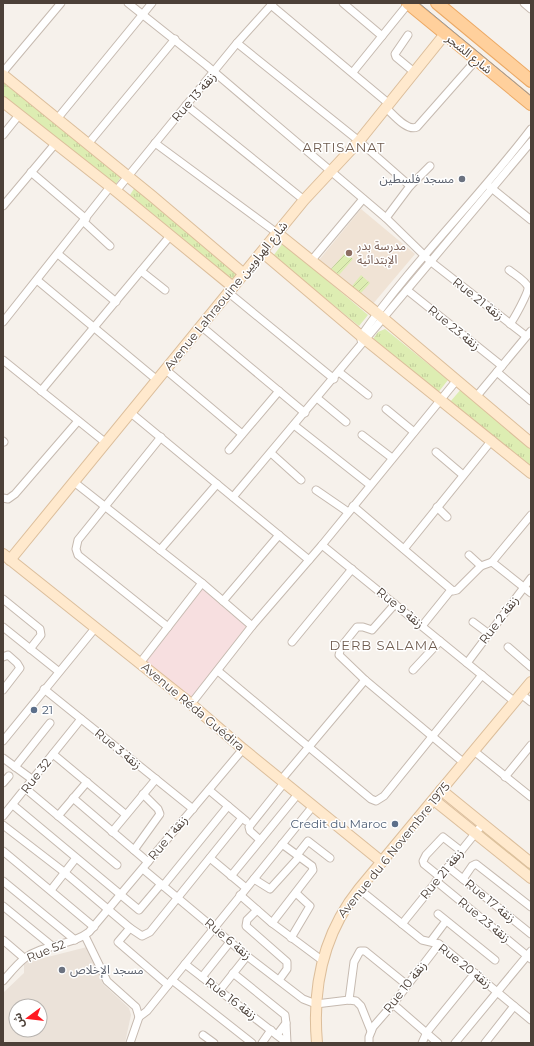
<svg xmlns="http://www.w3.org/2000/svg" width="534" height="1046" font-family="Montserrat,'Noto Sans Arabic',sans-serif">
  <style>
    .residential { fill: #ebe2d9; fill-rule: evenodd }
    .education { fill: #f0e3d5 }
    .medical { fill: #f7dfe0 }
    .grass { fill: url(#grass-tufts) }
    .garden { fill: url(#garden-furrows) }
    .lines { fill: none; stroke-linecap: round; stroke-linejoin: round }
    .street-casing { stroke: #c6bab0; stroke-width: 9 }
    .secondary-casing { stroke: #dcbe9b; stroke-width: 12 }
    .primary-casing { stroke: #eca964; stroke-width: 14 }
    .street { stroke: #fff; stroke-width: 7 }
    .secondary { stroke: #ffe9cd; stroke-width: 10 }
    .primary { stroke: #ffd09c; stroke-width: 12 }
    .tram { stroke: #9a9a9a; stroke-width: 1 }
    .worship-dot { fill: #6b7280; stroke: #fff; stroke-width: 1.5 }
    .education-dot { fill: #8d6e63; stroke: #fff; stroke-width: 1.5 }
    .service-dot { fill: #5c6f8a; stroke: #fff; stroke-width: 1.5 }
    .labels { text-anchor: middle; stroke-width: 3; stroke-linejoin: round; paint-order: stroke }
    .street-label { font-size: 12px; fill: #4c4038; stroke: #fff }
    .worship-label { font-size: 12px; fill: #5b616d; stroke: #fff; text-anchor: end }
    .education-label { font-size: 12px; fill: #785e54; stroke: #fff; text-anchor: start }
    .service-label { font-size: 12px; fill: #4e5e75; stroke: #fff; text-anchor: start }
    .neighbourhood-label { font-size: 13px; letter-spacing: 1px; fill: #6f5c4f; stroke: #fff }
  </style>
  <defs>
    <pattern id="grass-tufts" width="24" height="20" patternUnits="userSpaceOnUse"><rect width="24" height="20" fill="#ddedb2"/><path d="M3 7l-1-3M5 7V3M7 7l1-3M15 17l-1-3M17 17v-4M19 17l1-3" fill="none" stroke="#bfcc9a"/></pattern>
    <pattern id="garden-furrows" width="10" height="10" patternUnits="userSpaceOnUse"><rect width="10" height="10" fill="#ddedb2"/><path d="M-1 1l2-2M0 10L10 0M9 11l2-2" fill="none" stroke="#bfcc9a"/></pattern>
  </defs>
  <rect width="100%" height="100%" fill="#f6f1eb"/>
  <!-- residential -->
  <path class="residential" d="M87,947L103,984L129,1008L131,1015L125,1043H3V993L24,973V963ZM16,1006H40V1030H16Z"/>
  <!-- education -->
  <polygon class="education" points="361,209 415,254 372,305 319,260"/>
  <!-- medical -->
  <polygon class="medical" points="199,586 253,631 190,706 137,663"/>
  <!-- grass -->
  <g class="grass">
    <polygon points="3,75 121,177 116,184 43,135 3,102"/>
    <polygon points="135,187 240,274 234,281 130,195"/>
    <polygon points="283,243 368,315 359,326 273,256"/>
    <polygon points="385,329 448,380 437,394 375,342 373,339 378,332"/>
    <polygon points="462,388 531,447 531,469 450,402"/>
    <polygon points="481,830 531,868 531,875 481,834"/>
  </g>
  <!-- garden -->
  <g class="garden">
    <polygon points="345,253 353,259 339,275 331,269"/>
    <polygon points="361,275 370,283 361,293 352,286"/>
  </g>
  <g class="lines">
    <defs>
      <g id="street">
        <polyline points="128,3 206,65 386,218 430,261 526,336"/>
        <polyline points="343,3 382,36"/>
        <polyline points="524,3 531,9"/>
        <polyline points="271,5 388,103"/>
        <polyline points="408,35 395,54 396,57 414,72"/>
        <polyline points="237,43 359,141 410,186"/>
        <polyline points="3,72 61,3"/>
        <polyline points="353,72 408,4"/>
        <polyline points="186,105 304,200"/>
        <path d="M385,107C393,114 407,132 417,127L477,59"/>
        <polyline points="57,119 152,3"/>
        <polyline points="3,135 19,115"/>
        <polyline points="155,143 277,233"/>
        <polyline points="88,144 175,39"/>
        <polyline points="31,172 86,219"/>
        <polyline points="489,186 531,220"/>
        <polyline points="116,191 237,43 273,3"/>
        <polyline points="3,206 55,144"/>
        <polyline points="386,218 410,186 430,166"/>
        <polyline points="84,222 110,246"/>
        <polyline points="58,254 116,302"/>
        <polyline points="311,261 363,199"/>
        <path d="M509,270C514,274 526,281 528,287C529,292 514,319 510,324"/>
        <polyline points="141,271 165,290"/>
        <polyline points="37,280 157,380"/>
        <polyline points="407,290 502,366"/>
        <polyline points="229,293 334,379"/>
        <polyline points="3,322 110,187"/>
        <polyline points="201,326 305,413"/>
        <path d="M361,340V336C412,263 477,200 531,129"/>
        <polyline points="3,360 106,443"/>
        <polyline points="166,370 242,434"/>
        <polyline points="339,372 368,395"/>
        <polyline points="497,372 531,401"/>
        <polyline points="41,391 170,236"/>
        <polyline points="476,397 531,331"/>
        <polyline points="317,398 346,422"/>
        <polyline points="386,409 414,432"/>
        <polyline points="131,413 309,560"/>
        <polyline points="294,425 370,485"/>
        <polyline points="362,435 392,458"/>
        <polyline points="161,437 78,540 76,549 78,555 168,627"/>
        <polyline points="3,441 4,442"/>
        <polyline points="229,450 279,391"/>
        <polyline points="436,452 463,475"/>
        <polyline points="271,453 301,480"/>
        <polyline points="74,482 202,583 252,626"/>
        <polyline points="316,490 348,512"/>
        <polyline points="233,497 531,142"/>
        <polyline points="3,498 8,499 15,494 78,421"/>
        <polyline points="353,506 453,591 457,590 481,566 492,562 531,515"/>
        <polyline points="437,507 447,517"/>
        <polyline points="322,545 515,702"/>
        <polyline points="404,549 492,440"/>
        <polyline points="160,550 217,484"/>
        <polyline points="469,555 481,566"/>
        <polyline points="492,562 531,593"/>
        <polyline points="3,599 40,629 41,635 30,649"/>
        <polyline points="223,601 279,535"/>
        <polyline points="395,604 372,630 363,627 357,627 341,647 339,655 365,680 464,763"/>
        <polyline points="473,622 489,634"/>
        <polyline points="422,626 451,590"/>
        <polyline points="3,627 58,671"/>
        <polyline points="292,642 352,569"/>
        <polyline points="508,647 531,667"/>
        <polyline points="3,657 8,655 17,663 20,668 3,690"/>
        <polyline points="140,663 202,583"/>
        <polyline points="467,663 531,578"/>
        <polyline points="413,670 440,641"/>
        <polyline points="218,671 371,799 376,801 384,796 482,675"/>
        <polyline points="44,689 193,809"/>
        <polyline points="521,694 531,702"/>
        <polyline points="191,704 252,626 322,545 456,381"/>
        <polyline points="3,741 96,627"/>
        <polyline points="474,751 531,797"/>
        <polyline points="53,754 125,814"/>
        <polyline points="3,758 33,780"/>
        <polyline points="15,767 50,723"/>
        <polyline points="505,777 531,745"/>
        <polyline points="281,780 365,680"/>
        <polyline points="3,783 9,776"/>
        <polyline points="26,789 117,865"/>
        <polyline points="209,790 246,821"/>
        <polyline points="73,798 148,862"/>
        <polyline points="13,805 139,910 161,884"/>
        <polyline points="3,816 81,719"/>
        <polyline points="58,816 87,782"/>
        <polyline points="3,825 64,872 130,928 142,936 150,932 242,818"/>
        <polyline points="112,832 156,779"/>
        <polyline points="260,840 250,831 249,827 284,783"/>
        <polyline points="134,850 160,814 158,809 143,794"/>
        <polyline points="3,851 94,927"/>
        <polyline points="297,855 308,841 330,858"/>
        <polyline points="210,858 246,888"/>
        <polyline points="448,867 531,934"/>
        <polyline points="143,869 247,956 303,999 316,1004 349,1000 356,1001 361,1006 371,1031"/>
        <polyline points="231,876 298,794"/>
        <polyline points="440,877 424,864 423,861 426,855 443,837 461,851"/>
        <polyline points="254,879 270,889 299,857"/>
        <polyline points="463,879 472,866 476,864 531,907"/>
        <polyline points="3,881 75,940"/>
        <polyline points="436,881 531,959"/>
        <polyline points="163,886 228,806"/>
        <polyline points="359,889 422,940 439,944 531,1020"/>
        <polyline points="51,890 76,858"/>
        <polyline points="240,895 272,923 323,961"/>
        <polyline points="3,906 52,946"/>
        <polyline points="257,910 247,920 246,926 287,962 287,969 279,980"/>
        <polyline points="438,914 495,960"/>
        <polyline points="272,923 313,870 312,866 282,844"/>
        <polyline points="402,924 482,825"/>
        <polyline points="130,928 118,942 168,985"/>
        <polyline points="85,936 107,981 136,1007 139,1017"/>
        <polyline points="291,938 310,906 296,893"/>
        <polyline points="3,940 24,958"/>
        <polyline points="431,941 446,921"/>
        <polyline points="185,964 287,1043"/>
        <polyline points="233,973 285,1015 286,1023 277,1035"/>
        <polyline points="202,977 230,942"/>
        <polyline points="172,980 252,1043"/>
        <path d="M3,981C10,973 17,964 25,958C44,944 71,946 89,932L243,749"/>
        <polyline points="220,990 247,956"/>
        <polyline points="349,1000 354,962 360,951 365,951 407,985"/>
        <polyline points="393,1004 438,1043"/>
        <polyline points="286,1023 287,1043"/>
        <polyline points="203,1035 214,1043"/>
        <polyline points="130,1043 139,1017 147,1011 313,806"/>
        <polyline points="262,1043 271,1030"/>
        <polyline points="369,1043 369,1037 373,1027 393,1004 439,944"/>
        <polyline points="422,1043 427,1032 475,973"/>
        <polyline points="455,1043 531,951"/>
        <polyline points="485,1043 514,1006"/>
      </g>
      <g id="secondary">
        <polyline points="3,75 152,196 244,274"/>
        <polyline points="3,102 116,191 233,287"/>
        <polyline points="277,233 383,318 531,443"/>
        <polyline points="262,252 361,336 531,473"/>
        <polyline points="3,554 191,704 243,749 382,862"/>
        <polyline points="10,560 304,200 359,141 445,34"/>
        <polyline points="441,790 531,863"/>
        <polyline points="434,800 531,878"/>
        <path d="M317,1043C312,986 323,934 359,889L531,682"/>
      </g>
      <g id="primary">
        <polyline points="408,3 531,104"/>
        <polyline points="437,3 531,81"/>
      </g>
    </defs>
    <!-- street casing -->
    <use href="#street" class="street-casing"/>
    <!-- secondary casing -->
    <use href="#secondary" class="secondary-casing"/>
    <!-- primary casing -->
    <use href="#primary" class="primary-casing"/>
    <!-- street -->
    <use href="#street" class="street"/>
    <!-- secondary -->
    <use href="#secondary" class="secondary"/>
    <!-- primary -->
    <use href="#primary" class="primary"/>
    <!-- tram -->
    <polyline class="tram" points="419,3 531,96"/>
  </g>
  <!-- markers -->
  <g class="worship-dot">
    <circle cx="462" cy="179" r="4"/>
    <circle cx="62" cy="970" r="4"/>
  </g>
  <circle class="education-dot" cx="349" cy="253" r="4"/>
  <g class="service-dot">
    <circle cx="34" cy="710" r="4"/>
    <circle cx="395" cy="824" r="4"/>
  </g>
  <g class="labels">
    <!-- street labels -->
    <g class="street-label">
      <text transform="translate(469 54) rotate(39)" y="4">شارع الشجر</text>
      <text transform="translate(194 97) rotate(-49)" y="4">Rue 13 زنقة</text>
      <text transform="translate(226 296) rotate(-51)" y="4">Avenue Lahraouine شارع الهراويين</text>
      <text transform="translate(478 299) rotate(38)" y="4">Rue 21 زنقة</text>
      <text transform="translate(454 328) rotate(39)" y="4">Rue 23 زنقة</text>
      <text transform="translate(400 608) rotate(39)" y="4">Rue 9 زنقة</text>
      <text transform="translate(499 620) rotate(-53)" y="4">Rue 2 زنقة</text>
      <text transform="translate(193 707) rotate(40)" y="4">Avenue Réda Guédira</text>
      <text transform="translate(118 749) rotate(39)" y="4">Rue 3 زنقة</text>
      <text transform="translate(36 776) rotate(-52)" y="4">Rue 32</text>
      <text transform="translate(168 838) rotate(-50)" y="4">Rue 1 زنقة</text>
      <text transform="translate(394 850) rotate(-51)" y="4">Avenue du 6 Novembre 1975</text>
      <text transform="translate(442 874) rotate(-51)" y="4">Rue 21 زنقة</text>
      <text transform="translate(490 901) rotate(39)" y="4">Rue 17 زنقة</text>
      <text transform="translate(484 920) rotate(39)" y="4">Rue 23 زنقة</text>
      <text transform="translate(228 939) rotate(40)" y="4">Rue 6 زنقة</text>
      <text transform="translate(46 951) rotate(-22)" y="4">Rue 52</text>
      <text transform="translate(465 966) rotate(38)" y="4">Rue 20 زنقة</text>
      <text transform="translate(405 987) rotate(-52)" y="4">Rue 10 زنقة</text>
      <text transform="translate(231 999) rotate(37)" y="4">Rue 16 زنقة</text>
    </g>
    <!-- worship labels -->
    <g class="worship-label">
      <text x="454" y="183">مسجد فلسطين</text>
      <text x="70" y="974" text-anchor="start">مسجد الإخلاص</text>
    </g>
    <!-- education labels -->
    <g class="education-label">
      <text x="357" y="250">مدرسة بدر<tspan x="357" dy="14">الإبتدائية</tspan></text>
    </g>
    <!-- service labels -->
    <g class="service-label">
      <text x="42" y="714">21</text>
      <text x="387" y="828" text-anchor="end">Credit du Maroc</text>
    </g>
    <!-- neighbourhood labels -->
    <g class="neighbourhood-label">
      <text x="344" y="152">ARTISANAT</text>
      <text x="384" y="650">DERB SALAMA</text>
    </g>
  </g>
  <!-- border -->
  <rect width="534" height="1046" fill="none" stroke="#4c4038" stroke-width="8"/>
  <!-- north arrow -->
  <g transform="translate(28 1018) rotate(255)"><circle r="19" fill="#ffffff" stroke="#b7b3af"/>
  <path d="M0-3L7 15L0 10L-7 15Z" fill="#ff1a23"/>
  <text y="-6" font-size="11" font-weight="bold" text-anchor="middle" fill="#4c4038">ش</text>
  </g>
</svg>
